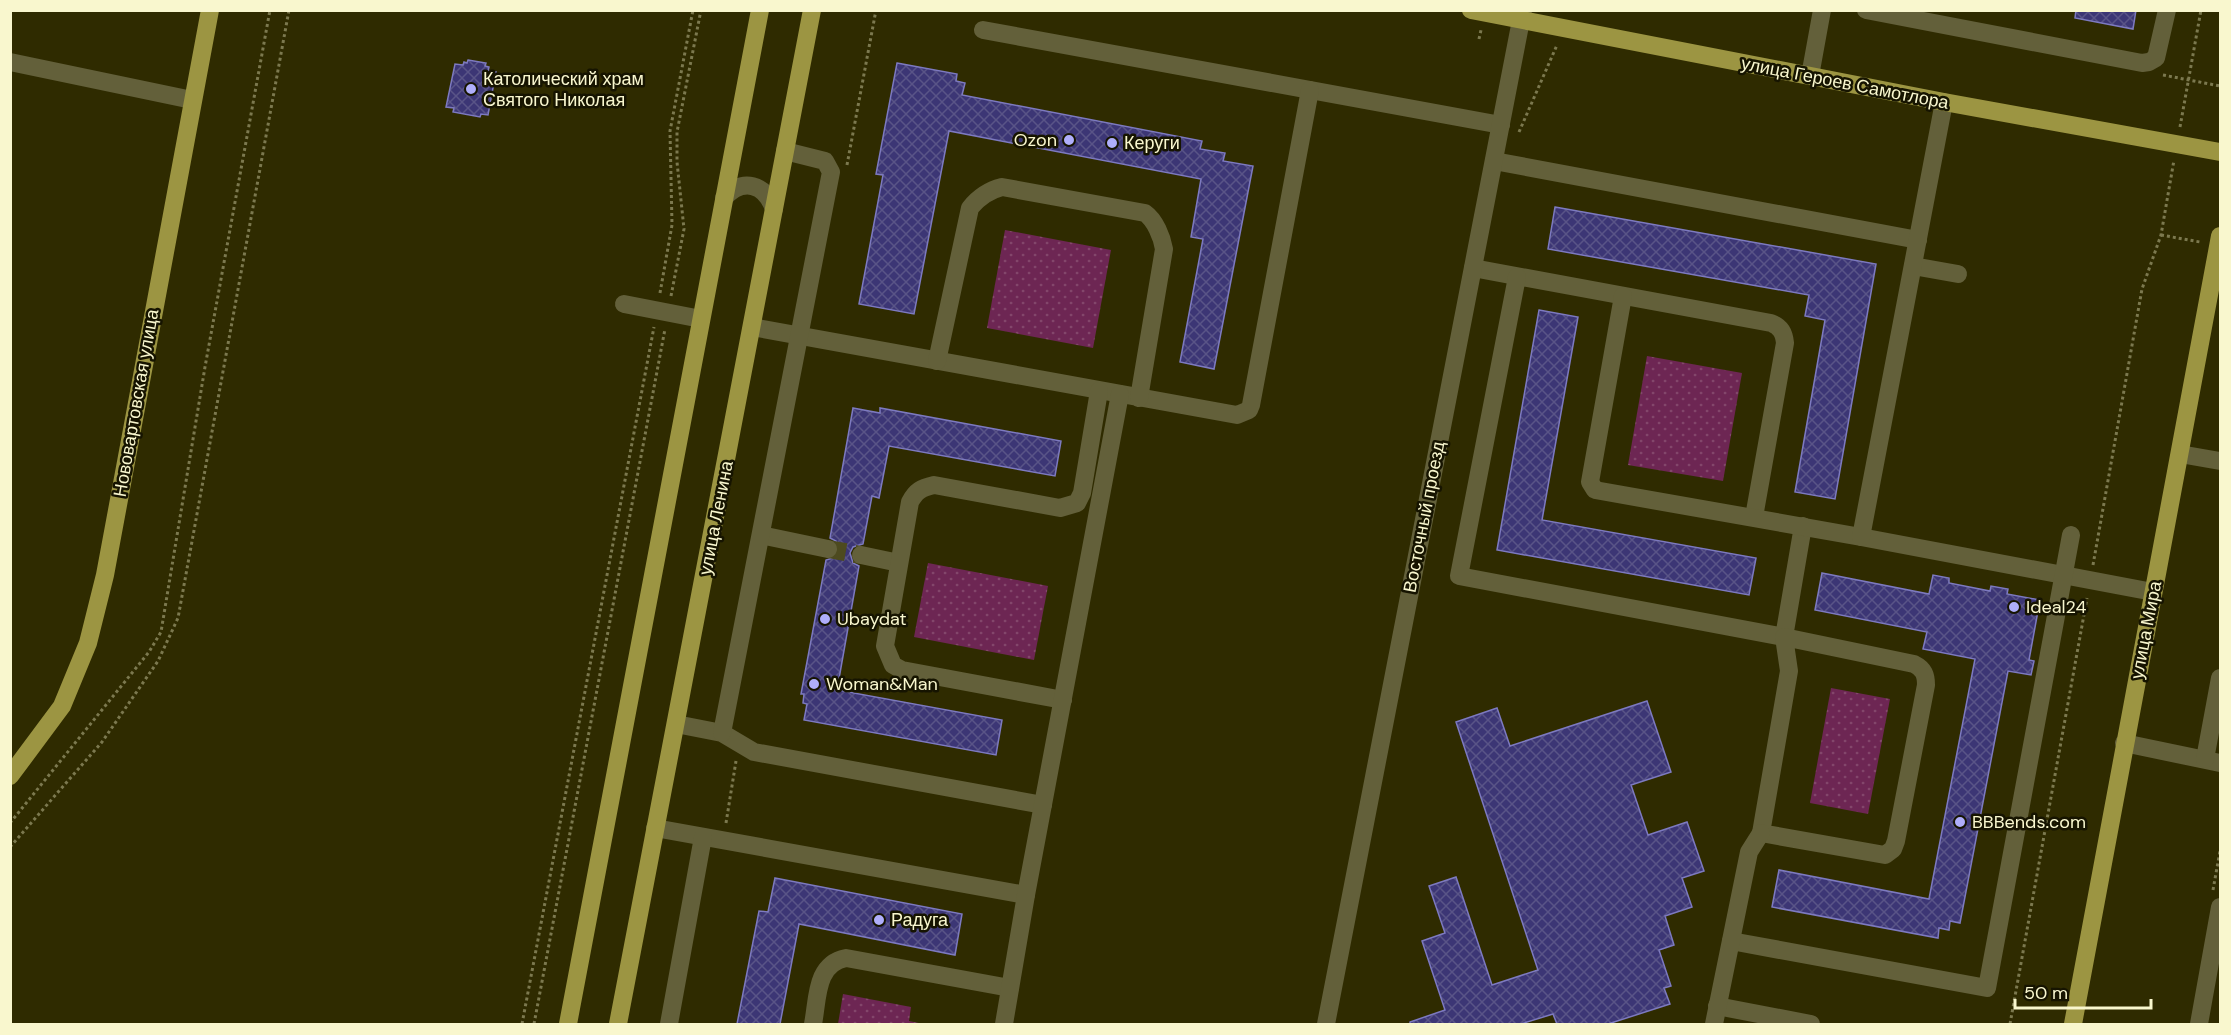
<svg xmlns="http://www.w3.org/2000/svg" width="2231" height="1035" font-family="'DM Sans',sans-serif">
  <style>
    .park { fill: url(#park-dots) }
    .building { fill: url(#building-cross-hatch); stroke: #7d7ac0; stroke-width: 1.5 }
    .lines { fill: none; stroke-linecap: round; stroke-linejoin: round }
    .minor-tunnel { stroke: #4d4a1f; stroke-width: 18; stroke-dasharray: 18 9; stroke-linecap: butt }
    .path { stroke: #7c794f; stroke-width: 3; stroke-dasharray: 3 3; stroke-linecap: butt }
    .minor { stroke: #63603a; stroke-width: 18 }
    .major { stroke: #9c9542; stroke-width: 18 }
    .poi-dot { fill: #afaefa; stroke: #161400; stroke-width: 2 }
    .labels { text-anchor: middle; stroke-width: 5; stroke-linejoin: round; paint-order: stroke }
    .poi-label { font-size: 18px; fill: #f9f7ce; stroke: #161400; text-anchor: start }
    .street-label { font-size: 18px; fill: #f9f7ce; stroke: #161400 }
  </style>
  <defs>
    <pattern id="park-dots" width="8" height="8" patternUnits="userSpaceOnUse" patternTransform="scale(1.5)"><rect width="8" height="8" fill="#6d2653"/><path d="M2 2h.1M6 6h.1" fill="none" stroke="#83466b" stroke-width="1.8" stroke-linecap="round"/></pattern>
    <pattern id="building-cross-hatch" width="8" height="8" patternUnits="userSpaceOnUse" patternTransform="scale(1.5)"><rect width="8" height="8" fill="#3c3675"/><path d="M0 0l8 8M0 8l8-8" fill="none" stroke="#595487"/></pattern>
  </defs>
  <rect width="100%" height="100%" fill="#2f2b00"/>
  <!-- park -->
  <g class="park">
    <polygon points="1005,230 1111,250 1093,348 987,328"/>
    <polygon points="1647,356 1742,373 1723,481 1628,465"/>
    <polygon points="928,563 1048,586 1034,660 914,637"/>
    <polygon points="1831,688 1890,699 1868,814 1810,803"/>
    <polygon points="843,994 911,1007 909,1021 924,1024 838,1024"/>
  </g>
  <!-- building -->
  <g class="building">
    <polygon points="2076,10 2136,10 2133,29 2075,18"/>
    <polygon points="468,60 486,63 485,66 489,67 488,71 496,72 488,115 481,114 480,117 453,112 454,108 446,107 455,64 463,65 464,62 467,63"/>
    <polygon points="897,63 957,74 956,81 965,83 962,95 1202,141 1200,149 1225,153 1223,161 1253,166 1214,369 1180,362 1203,239 1191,237 1201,179 949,131 914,314 859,304 883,175 876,174"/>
    <polygon points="1555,207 1876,264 1835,499 1795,492 1825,320 1805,316 1809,295 1548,249"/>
    <polygon points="1539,310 1578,317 1542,520 1756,558 1749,595 1497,550"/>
    <polygon points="853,408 880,413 880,408 1061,441 1055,476 889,446 879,498 872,496 863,544 853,547 850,553 853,563 859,566 837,690 1002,720 996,755 804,720 807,704 803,703 804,694 801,694 826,560 836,557 839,551 836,541 830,538"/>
    <polygon points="1822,573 1929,594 1933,575 1949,578 1949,583 1990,591 1991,586 2008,589 2007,594 2040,600 2029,660 2034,661 2031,675 2008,671 1960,923 1950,921 1949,930 1939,928 1938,938 1772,907 1779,870 1929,899 1975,659 1923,649 1927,632 1815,610"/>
    <polygon points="1647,701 1671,772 1631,785 1648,835 1687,822 1704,871 1682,878 1692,907 1665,916 1674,945 1659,950 1671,986 1664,988 1670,1004 1608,1024 1557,1024 1553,1014 1521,1024 1410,1024 1410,1022 1445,1010 1422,941 1445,933 1429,886 1456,877 1492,985 1538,970 1456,722 1497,708 1510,746"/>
    <polygon points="775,878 962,914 955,955 799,924 780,1024 737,1024 759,911 768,912"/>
  </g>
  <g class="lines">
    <!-- minor-tunnel -->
    <polyline class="minor-tunnel" points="828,549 861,555"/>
    <!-- path -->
    <g class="path">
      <polyline points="1479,39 1481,30"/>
      <polyline points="2163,75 2220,86"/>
      <polyline points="2180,127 2201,10"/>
      <polyline points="1519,132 1557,45"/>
      <polyline points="847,165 876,10"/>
      <polyline points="2161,235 2200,242"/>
      <polyline points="660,293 672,225 670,131 693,10"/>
      <polyline points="671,296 684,229 677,162 677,132 701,10"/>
      <polyline points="2093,565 2142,289 2161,235 2174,160"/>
      <polyline points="10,823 149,652 161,632 205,367 270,10"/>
      <polyline points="726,823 736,761"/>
      <polyline points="10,847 102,742 158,661 178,618 289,10"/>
      <polyline points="2213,890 2220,851"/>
      <polyline points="522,1024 654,327"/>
      <polyline points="534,1024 665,329"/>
      <polyline points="2010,1024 2087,598"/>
    </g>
    <!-- minor -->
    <g class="minor">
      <polyline points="1866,10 2142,63 2149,62 2156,58 2167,10"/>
      <polyline points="983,30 1501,125"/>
      <polyline points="10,62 192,100"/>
      <polyline points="1810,76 1822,10"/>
      <polyline points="1494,161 1918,240"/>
      <path d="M724,198C743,177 765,184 774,209"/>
      <polyline points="1913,266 1958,274"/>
      <path d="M1473,268L1771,323C1781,327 1784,333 1785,343L1754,517"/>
      <polyline points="1517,277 1459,576 1784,637 1803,526"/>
      <polyline points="1623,296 1590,482 1595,490 1861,537 2153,592"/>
      <polyline points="624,304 701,319"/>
      <polyline points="752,327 1237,415 1249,410 1251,405 1310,90"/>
      <path d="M937,361L970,208C978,198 990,190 1002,187L1145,213C1155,220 1162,237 1164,249L1139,398"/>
      <polyline points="2180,454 2220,461"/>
      <polyline points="761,535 828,549"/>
      <polyline points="1861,537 1944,102"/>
      <polyline points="861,555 899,563"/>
      <path d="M1784,637L1914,664C1924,669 1926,675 1926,685L1896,841L1893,849L1885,855L1761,833L1789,671Z"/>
      <path d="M1063,700L902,670L893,665L885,646L910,502C916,491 921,488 934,485L1060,508L1077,503L1082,493L1099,391"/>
      <polyline points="676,724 722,733 754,752 1043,805"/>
      <polyline points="722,733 831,172 825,161 785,151"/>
      <polyline points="2124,743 2220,763"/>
      <polyline points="2205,759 2220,678"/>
      <polyline points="655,828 1026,895"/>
      <polyline points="1731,941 1987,988 2071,535"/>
      <polyline points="1717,1006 1811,1024"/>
      <polyline points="669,1024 703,837"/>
      <path d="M813,1024C818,999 815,964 846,958L1010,988"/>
      <polyline points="1004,1024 1026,895 1120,394"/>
      <polyline points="1326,1024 1523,10"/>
      <polyline points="1714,1024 1749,852 1761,833"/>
      <polyline points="2199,1024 2220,907"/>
    </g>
    <!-- major -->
    <g class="major">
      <polyline points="1471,10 1944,102 2220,152"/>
      <polyline points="10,776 62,706 88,643 105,575 210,10"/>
      <polyline points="568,1024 760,10"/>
      <polyline points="618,1024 812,10"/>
      <polyline points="2073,1024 2220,236"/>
    </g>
  </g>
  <!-- markers -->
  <g class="poi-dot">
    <circle cx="471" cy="89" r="6"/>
    <circle cx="1069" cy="140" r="6"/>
    <circle cx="1112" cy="143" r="6"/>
    <circle cx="2014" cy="607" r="6"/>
    <circle cx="825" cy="619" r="6"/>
    <circle cx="814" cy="684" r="6"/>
    <circle cx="1960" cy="822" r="6"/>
    <circle cx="879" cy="920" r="6"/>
  </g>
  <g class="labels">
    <!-- poi labels -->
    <g class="poi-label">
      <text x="483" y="85">Католический храм<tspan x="483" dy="21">Святого Николая</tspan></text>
      <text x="1057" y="146" text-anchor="end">Ozon</text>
      <text x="1124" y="149">Керуги</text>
      <text x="2026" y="613">Ideal24</text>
      <text x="837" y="625">Ubaydat</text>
      <text x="826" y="690">Woman&amp;Man</text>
      <text x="1972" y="828">BBBends.com</text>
      <text x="891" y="926">Радуга</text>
    </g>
    <!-- street labels -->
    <g class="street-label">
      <text transform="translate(1845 83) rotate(11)" y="6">улица Героев Самотлора</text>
      <text transform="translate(136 403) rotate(-80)" y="6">Нововартовская улица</text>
      <text transform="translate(1424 517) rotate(-79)" y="6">Восточный проезд</text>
      <text transform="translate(716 518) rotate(-79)" y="6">улица Ленина</text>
      <text transform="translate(2146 630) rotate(-79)" y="6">улица Мира</text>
    </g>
  </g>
  <!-- border -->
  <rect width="2231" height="1035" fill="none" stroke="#f9f7ce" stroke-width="24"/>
  <!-- scale -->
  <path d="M2015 999v9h136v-9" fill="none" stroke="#f9f7ce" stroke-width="3"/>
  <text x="2024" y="999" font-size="18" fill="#f9f7ce" stroke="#161400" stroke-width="4.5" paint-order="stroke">50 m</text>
</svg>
